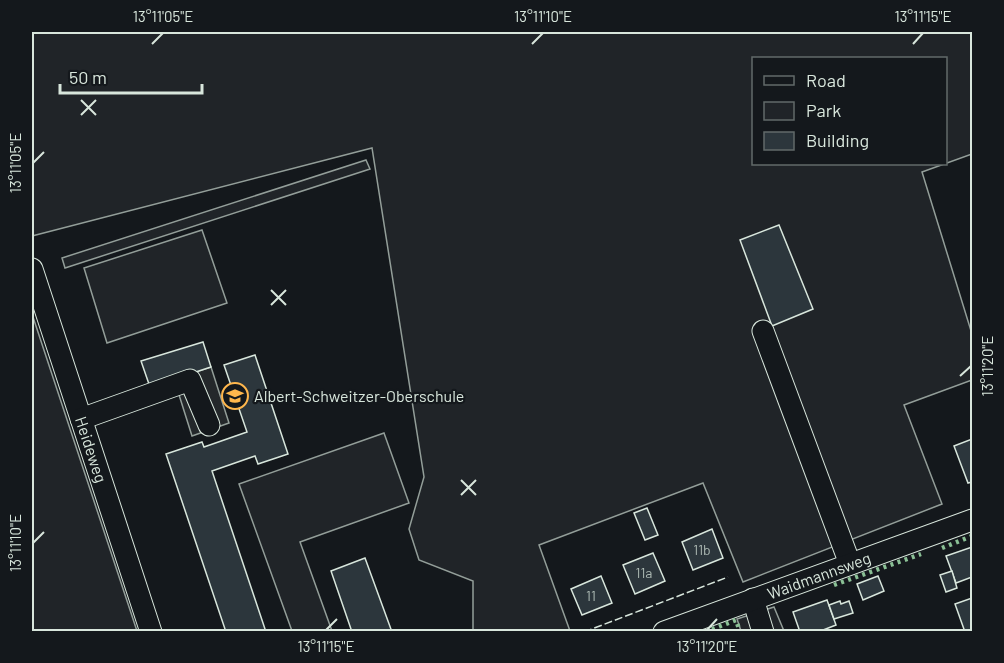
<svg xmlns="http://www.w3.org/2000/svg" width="1004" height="663" font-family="Barlow,sans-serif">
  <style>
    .green { fill: #202428; stroke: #939e99; stroke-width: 1.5; fill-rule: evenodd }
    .parking { fill: #24282b; stroke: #939e99; stroke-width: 1.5 }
    .building { fill: #2c363c; stroke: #d8e6dc; stroke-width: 1.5 }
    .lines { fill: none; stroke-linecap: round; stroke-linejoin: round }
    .minor-casing { stroke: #d8e6dc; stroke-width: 23 }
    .minor { stroke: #14181c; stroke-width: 21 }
    .hedge { stroke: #8ac095; stroke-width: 4.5; stroke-dasharray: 3 4.5; stroke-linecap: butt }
    .fence { stroke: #d8e6dc; stroke-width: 1.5; stroke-dasharray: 8 3; stroke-linecap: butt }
    .ticks { fill: none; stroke: #d8e6dc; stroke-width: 2 }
    .labels { text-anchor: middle; stroke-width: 4.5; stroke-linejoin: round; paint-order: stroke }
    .number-label { font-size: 14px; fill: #adbab4 }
    .poi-label { font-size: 16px; fill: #d8e6dc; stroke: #14181c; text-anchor: start }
    .street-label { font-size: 16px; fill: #d8e6dc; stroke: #14181c }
    .neatline { fill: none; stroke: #d8e6dc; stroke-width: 2 }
    .ticks-label { font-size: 15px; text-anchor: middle; fill: #d8e6dc }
  </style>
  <rect width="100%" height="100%" fill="#14181c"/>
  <!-- green -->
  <g class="green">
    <path d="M32,32H972V154L922,172L972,334V380L904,405L942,504L743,582L703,483L539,545L570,631H473V581L419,560L409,529L424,477L372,148L32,236ZM754,58H946V164H754Z"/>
    <polygon points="366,160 370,169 65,268 62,258"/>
    <polygon points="202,230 227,303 107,343 84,268"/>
    <polygon points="32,314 137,631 32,631"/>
    <polygon points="384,433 409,503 300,542 332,631 292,631 239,484"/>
    <polygon points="774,607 784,631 741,631 737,619"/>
  </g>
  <!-- parking -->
  <polygon class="parking" points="211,367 229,423 192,436 174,379"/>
  <!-- building -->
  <g class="building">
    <polygon points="779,225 813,309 772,326 740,240"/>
    <polygon points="203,342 211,367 150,387 141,361"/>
    <polygon points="255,355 288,454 258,464 255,456 212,471 266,632 226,632 166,454 202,442 204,447 247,432 224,365"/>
    <polygon points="972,439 972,482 968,483 954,446"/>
    <polygon points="647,508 658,535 645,540 634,513"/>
    <polygon points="712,529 723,558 693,570 682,542"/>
    <polygon points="972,547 972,577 956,583 946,556"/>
    <polygon points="653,553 665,581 635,594 623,565"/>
    <polygon points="365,558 392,632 352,632 331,571"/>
    <polygon points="952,571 957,588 946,592 940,575"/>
    <polygon points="601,576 612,603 582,615 571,589"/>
    <polygon points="878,576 884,591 863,600 857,584"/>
    <polygon points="972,598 972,630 965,632 955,604"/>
    <polygon points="827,600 836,625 818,632 800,632 793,612"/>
    <polygon points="840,601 841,604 849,601 853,613 834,619 829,605"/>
  </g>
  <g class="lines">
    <defs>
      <g id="minor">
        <path id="s1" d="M32,269L151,632"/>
        <polyline points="763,331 850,564"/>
        <polyline points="81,419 190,380 209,425"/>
        <polyline points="753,599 763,632"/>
        <path id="s2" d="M664,632L972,520"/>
      </g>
    </defs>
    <!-- minor casing -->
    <use href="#minor" class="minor-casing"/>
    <!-- minor -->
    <use href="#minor" class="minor"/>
    <!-- hedge -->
    <g class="hedge">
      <polyline points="942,548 972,536"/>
      <polyline points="834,585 921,554"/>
      <polyline points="705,632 736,620 740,632"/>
    </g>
    <!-- fence -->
    <polyline class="fence" points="584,632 728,577"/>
  </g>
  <!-- ticks -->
  <path class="ticks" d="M152,44L163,33M532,44L543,33M913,44L923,33M81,100L96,115M81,115L96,100M33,163L44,152M271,290L286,305M271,305L286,290M960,376L971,366M461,480L476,495M461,495L476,480M33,543L44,532M326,630L337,619M707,630L717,619"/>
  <!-- icons -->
  <defs>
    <symbol id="school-ring" viewBox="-11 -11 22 22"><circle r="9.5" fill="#14181c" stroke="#ffb74d" stroke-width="1.5"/><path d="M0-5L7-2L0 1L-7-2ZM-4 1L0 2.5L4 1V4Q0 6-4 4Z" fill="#ffb74d"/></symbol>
  </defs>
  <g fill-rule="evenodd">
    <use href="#school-ring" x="220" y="381" width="30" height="30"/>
  </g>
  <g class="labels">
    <!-- number labels -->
    <g class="number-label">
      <text x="702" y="555">11b</text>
      <text x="644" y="578">11a</text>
      <text x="591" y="601">11</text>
    </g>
    <!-- poi labels -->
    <g class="poi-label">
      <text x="254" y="402">Albert-Schweitzer-Oberschule</text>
    </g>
    <!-- street labels -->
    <g class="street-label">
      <text dy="6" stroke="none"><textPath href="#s1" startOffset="190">Heideweg</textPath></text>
      <text dy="6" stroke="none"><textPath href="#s2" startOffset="165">Waidmannsweg</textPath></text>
    </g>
  </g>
  <!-- border -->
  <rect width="1004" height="663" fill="none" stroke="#14181c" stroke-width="66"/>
  <!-- legend -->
  <rect x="752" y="57" width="195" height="108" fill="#14181c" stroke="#626a69" stroke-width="1.5"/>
  <rect x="764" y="76" width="30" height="9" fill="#14181c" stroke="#626a69" stroke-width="1.5"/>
  <text x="806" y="87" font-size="18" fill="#d8e6dc">Road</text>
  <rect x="764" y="102" width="30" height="18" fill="#202428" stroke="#626a69" stroke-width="1.5"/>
  <text x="806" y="117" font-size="18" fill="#d8e6dc">Park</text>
  <rect x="764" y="132" width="30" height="18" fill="#2c363c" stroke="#626a69" stroke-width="1.5"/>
  <text x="806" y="147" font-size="18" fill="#d8e6dc">Building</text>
  <!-- scale -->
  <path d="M60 84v9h142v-9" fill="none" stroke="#d8e6dc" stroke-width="3"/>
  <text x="69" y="84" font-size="18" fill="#d8e6dc" stroke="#14181c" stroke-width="4.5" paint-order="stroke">50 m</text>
  <rect x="33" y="33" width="938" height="597" class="neatline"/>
  <g class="ticks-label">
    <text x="163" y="22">13°11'05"E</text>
    <text x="543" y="22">13°11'10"E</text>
    <text x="923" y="22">13°11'15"E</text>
    <text transform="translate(16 163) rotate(-90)" y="5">13°11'05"E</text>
    <text transform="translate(988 366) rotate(-90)" y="5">13°11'20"E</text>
    <text transform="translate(16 543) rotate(-90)" y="5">13°11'10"E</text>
    <text x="326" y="652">13°11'15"E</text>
    <text x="707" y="652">13°11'20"E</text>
  </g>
</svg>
